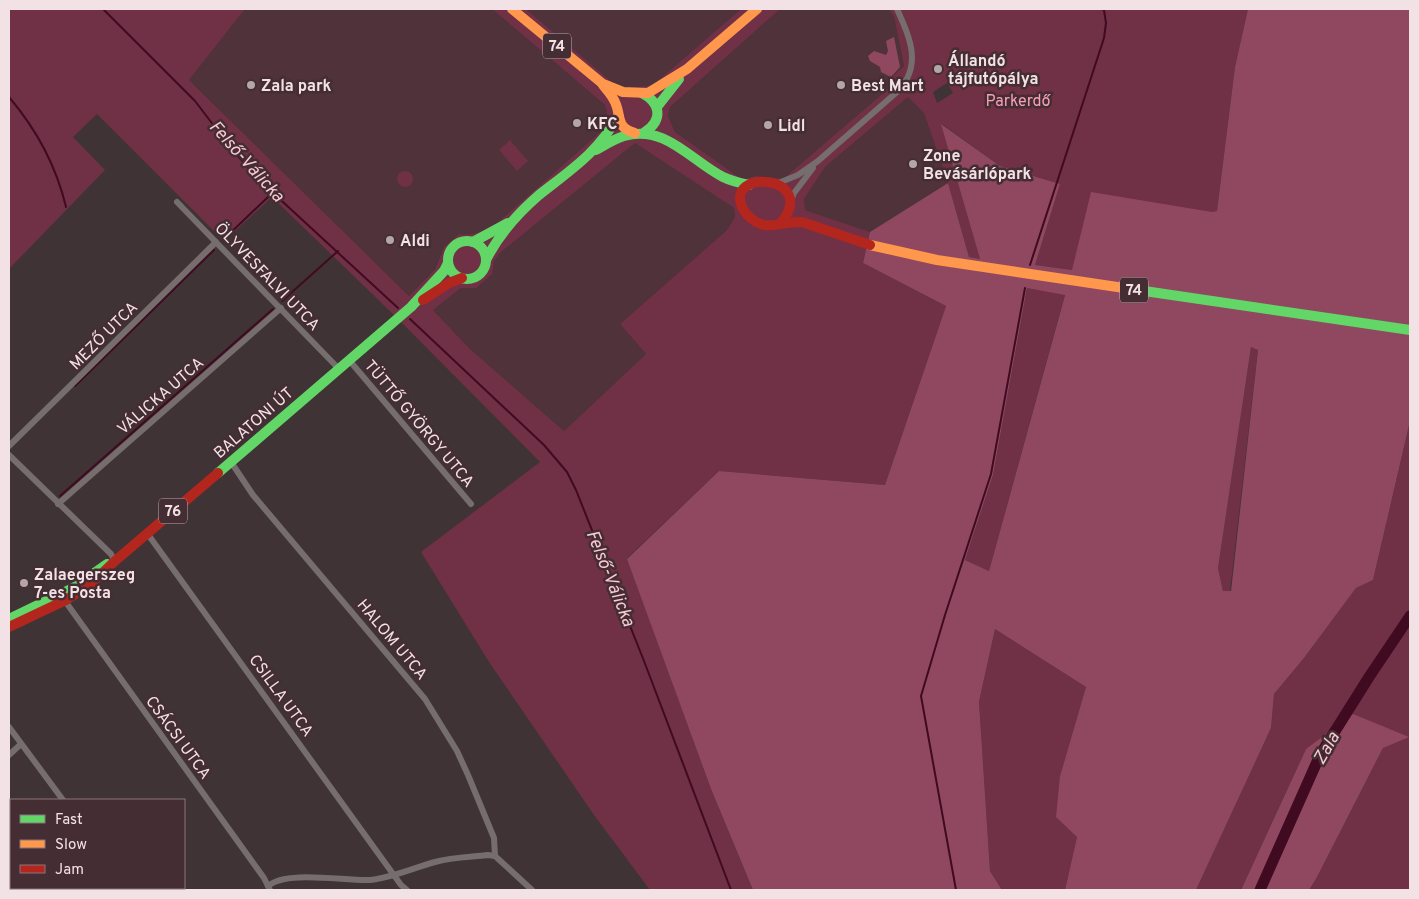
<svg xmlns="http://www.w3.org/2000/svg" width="1419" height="899" font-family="Overpass,sans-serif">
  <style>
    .built { fill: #4f323a }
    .green { fill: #703046; fill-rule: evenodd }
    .forest { fill: #8f4860; fill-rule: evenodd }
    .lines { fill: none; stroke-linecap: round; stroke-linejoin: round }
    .stream { stroke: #400a21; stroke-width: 2 }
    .river { stroke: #400a21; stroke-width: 11 }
    .street { stroke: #766d6f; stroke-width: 6 }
    .fast { stroke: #63d668; stroke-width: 10 }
    .slow { stroke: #ff974d; stroke-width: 10 }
    .jam { stroke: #b3261e; stroke-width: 10 }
    .poi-dot { fill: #b3a5a8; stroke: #452d34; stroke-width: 2 }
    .labels { text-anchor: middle; stroke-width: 5; stroke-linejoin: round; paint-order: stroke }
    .shield { fill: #452d34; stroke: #beacb1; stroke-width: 1 }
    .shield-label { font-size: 15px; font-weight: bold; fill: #f2e2e6 }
    .poi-label { font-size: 16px; font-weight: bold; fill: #f2e2e6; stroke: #452d34; text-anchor: start }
    .park-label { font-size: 16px; fill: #fa9fba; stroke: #452d34 }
    .street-label { font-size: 16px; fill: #f2e2e6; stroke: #452d34 }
    .water-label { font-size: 18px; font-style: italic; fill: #f9c9d6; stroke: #452d34 }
  </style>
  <rect width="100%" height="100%" fill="#3f3336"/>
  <!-- built -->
  <g class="built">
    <polygon points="245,9 492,9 605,105 607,110 604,129 495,225 480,234 469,235 459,234 444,247 434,269 409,296 189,80"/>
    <polygon points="526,9 741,9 653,85 620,89"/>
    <polygon points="780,9 888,9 894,16 904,66 893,76 895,83 783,179 755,176 743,180 675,132 668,116 670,107"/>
    <polygon points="908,97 924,113 948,183 870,232 805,210 804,199 825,167"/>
    <polygon points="635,143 734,208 735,217 727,230 620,324 646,354 564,431 469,348 433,310 461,288 491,274 494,261 500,253"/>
  </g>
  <!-- green -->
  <g class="green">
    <path d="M9,9H245L189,80L409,296L435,269L444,247L459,234C474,236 482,232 495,225L604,129L607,111L605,105L492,9H526L620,89L653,85L741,9H780L670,107L668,116L675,132L743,180L755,176L783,179L895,83L893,76L904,66L894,16L888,9H1248L1235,67L1217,211L1072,270L1035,265L1060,184L1000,166L942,124L980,259L969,257L948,183L924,113L908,97L825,167L804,199L805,210L870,232L863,263L946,306L885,485L719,471L627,558L711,789L753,890H650L594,815L489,662L421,552L540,462L395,316L272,197L224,241L97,114L73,137L105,170L9,269ZM947,83L953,93L937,103L933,92ZM635,143L734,208L735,217L727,230L620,324L646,354L564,431L469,348L433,310L461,288H476L492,274L494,261L500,253Z"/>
    <polygon points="510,140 528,161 517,171 499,150"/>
    <circle cx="405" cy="179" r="8"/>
    <polygon points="1027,288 1065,294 989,571 965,560 993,475"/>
    <polygon points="1251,347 1258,349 1230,591 1223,591 1218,568"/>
    <polygon points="1410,421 1410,890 1309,890 1316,879 1383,748 1306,749 1241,890 1196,890 1271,728 1274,694 1304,658 1356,588 1373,580"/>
    <polygon points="995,629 1086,687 1060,776 1077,837 1065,890 1002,890 990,871 979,702"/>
  </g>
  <!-- forest -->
  <g class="forest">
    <path d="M1248,9H1410V421L1373,580L1356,588L1304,658L1274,694L1271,728L1196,890H1065L1077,837L1056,817L1060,776L1086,687L995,629L979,702L990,871L1002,890H753L711,789L627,559L719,471L885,485L946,306L863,263L870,232L948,183L969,257L980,259L941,124L1000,166L1060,184L1035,265L1072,270L1091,192L1212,212L1217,211L1235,67ZM1027,288L1065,295L989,571L965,560L993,475ZM1251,347L1258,350L1231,591H1223L1218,568Z"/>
    <polygon points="894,37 900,67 891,77 881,72 880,67 870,61 868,56 874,51 886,55 888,51 886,41"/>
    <polygon points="1353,714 1409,737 1383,748 1316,879 1309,890 1241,890 1306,749"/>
  </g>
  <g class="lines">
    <!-- stream -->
    <g class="stream">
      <polyline points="103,9 195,101 234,152 271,191 398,308"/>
      <path d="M9,97C37,130 56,165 66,207"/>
      <polyline points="224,239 268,197 271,191"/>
      <polyline points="1030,265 1104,38 1106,23 1104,10 1102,9"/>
      <polyline points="282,301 338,251"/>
      <polyline points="410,319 544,445 567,472 576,490 644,661 731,890"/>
      <polyline points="75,386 214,250"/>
      <polyline points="60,496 273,309"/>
      <polyline points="956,890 921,696 945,615 991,474 1025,288"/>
    </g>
    <!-- river -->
    <polyline class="river" points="1260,890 1320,755 1369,677 1410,616"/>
    <!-- street -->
    <g class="street">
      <path d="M776,184L798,175L818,161L897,92C923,66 910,38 897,9"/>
      <polyline points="791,201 794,193 813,168"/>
      <polyline points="177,202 339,369"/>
      <polyline points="349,360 471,504"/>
      <polyline points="9,446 216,242"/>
      <polyline points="9,455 111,554 115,561"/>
      <polyline points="231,462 253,495 425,699 457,751 468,775 494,838 495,856"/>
      <polyline points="58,504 281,308"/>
      <polyline points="147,533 401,885 407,890"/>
      <polyline points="65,601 264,878 270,890"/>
      <polyline points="9,727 63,800"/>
      <polyline points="9,755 21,744"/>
      <polyline points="9,885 13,890"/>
      <path d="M268,886C286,870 344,881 369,880C389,879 416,867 435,862C452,857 471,857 488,855L495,856L532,890"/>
      <polyline points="127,888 129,890"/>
    </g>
    <!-- fast -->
    <g class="fast">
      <path d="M642,93C661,103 663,120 645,132"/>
      <polyline points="657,107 679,79"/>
      <path d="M596,150C605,145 614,139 624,136C665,124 690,160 723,177C731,181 740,183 749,185"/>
      <circle cx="467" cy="260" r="19"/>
      <polyline points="473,242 508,223"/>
      <path d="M486,260C499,234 517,214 539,195C568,172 600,151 617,117"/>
      <polyline points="1124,288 1410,330"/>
      <polyline points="218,473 411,307 444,271 448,263"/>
      <polyline points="9,619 73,588 107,564"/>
    </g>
    <!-- slow -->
    <g class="slow">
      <polyline points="512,9 603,84 623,92 648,93 687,69 757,9"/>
      <path d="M603,85C607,90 612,95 615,102C622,117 615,127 635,133"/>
      <polyline points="870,245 937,260 1124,288"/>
    </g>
    <!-- jam -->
    <g class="jam">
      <path d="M781,223C820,175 722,167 743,209C747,216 755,223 764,225C776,227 789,221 802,222L870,245"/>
      <polyline points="423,300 449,283 462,278"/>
      <polyline points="9,627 66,600 92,583 115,561 218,473"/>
    </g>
  </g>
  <!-- markers -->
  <g class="poi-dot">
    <circle cx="938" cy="69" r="5"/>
    <circle cx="251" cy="85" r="5"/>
    <circle cx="841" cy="85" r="5"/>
    <circle cx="577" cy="123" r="5"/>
    <circle cx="768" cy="125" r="5"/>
    <circle cx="913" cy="164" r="5"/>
    <circle cx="390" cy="240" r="5"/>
    <circle cx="24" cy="583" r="5"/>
  </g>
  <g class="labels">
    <!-- shield labels -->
    <g class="shield">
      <rect x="543" y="33.5" width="28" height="25" rx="4"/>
      <rect x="1120" y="277.5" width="28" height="25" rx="4"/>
      <rect x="159" y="498.5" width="28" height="25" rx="4"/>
    </g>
    <g class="shield-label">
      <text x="557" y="51">74</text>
      <text x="1134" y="295">74</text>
      <text x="173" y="516">76</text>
    </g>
    <!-- poi labels -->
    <g class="poi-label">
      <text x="948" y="66">Állandó<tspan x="948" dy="18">tájfutópálya</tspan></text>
      <text x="261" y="91">Zala park</text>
      <text x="851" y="91">Best Mart</text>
      <text x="587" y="129">KFC</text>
      <text x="778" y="131">Lidl</text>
      <text x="923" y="161">Zone<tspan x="923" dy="18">Bevásárlópark</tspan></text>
      <text x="400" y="246">Aldi</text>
      <text x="34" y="580">Zalaegerszeg<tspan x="34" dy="18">7-es Posta</tspan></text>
    </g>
    <!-- park labels -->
    <g class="park-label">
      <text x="1018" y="106">Parkerdő</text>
    </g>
    <!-- street labels -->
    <g class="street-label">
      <text transform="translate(268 276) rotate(46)" y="6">ÖLYVESFALVI UTCA</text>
      <text transform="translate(103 335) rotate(-45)" y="6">MEZŐ UTCA</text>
      <text transform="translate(160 395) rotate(-41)" y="6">VÁLICKA UTCA</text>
      <text transform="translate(253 422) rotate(-41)" y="6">BALATONI ÚT</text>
      <text transform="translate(420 423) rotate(50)" y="6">TÜTTŐ GYÖRGY UTCA</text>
      <text transform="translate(393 639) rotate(50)" y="6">HALOM UTCA</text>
      <text transform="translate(282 695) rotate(54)" y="6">CSILLA UTCA</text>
      <text transform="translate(179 737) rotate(54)" y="6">CSÁCSI UTCA</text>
    </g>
    <!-- water labels -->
    <g class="water-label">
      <text transform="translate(247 161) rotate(48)" y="6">Felső-Válicka</text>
      <text transform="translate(611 578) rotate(68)" y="6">Felső-Válicka</text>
      <text transform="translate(1326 748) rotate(-60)" y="6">Zala</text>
    </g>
  </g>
  <!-- border -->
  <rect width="1419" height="899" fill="none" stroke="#f2e2e6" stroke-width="20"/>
  <!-- legend -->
  <rect x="10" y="799" width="175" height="90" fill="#452d34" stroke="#8a757b"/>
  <rect x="20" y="815" width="25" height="8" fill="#63d668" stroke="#8a757b"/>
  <text x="55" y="824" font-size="15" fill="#f2e2e6">Fast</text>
  <rect x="20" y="840" width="25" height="8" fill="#ff974d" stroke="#8a757b"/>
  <text x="55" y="849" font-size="15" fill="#f2e2e6">Slow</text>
  <rect x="20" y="865" width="25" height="8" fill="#b3261e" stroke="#8a757b"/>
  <text x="55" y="874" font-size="15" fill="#f2e2e6">Jam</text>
</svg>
